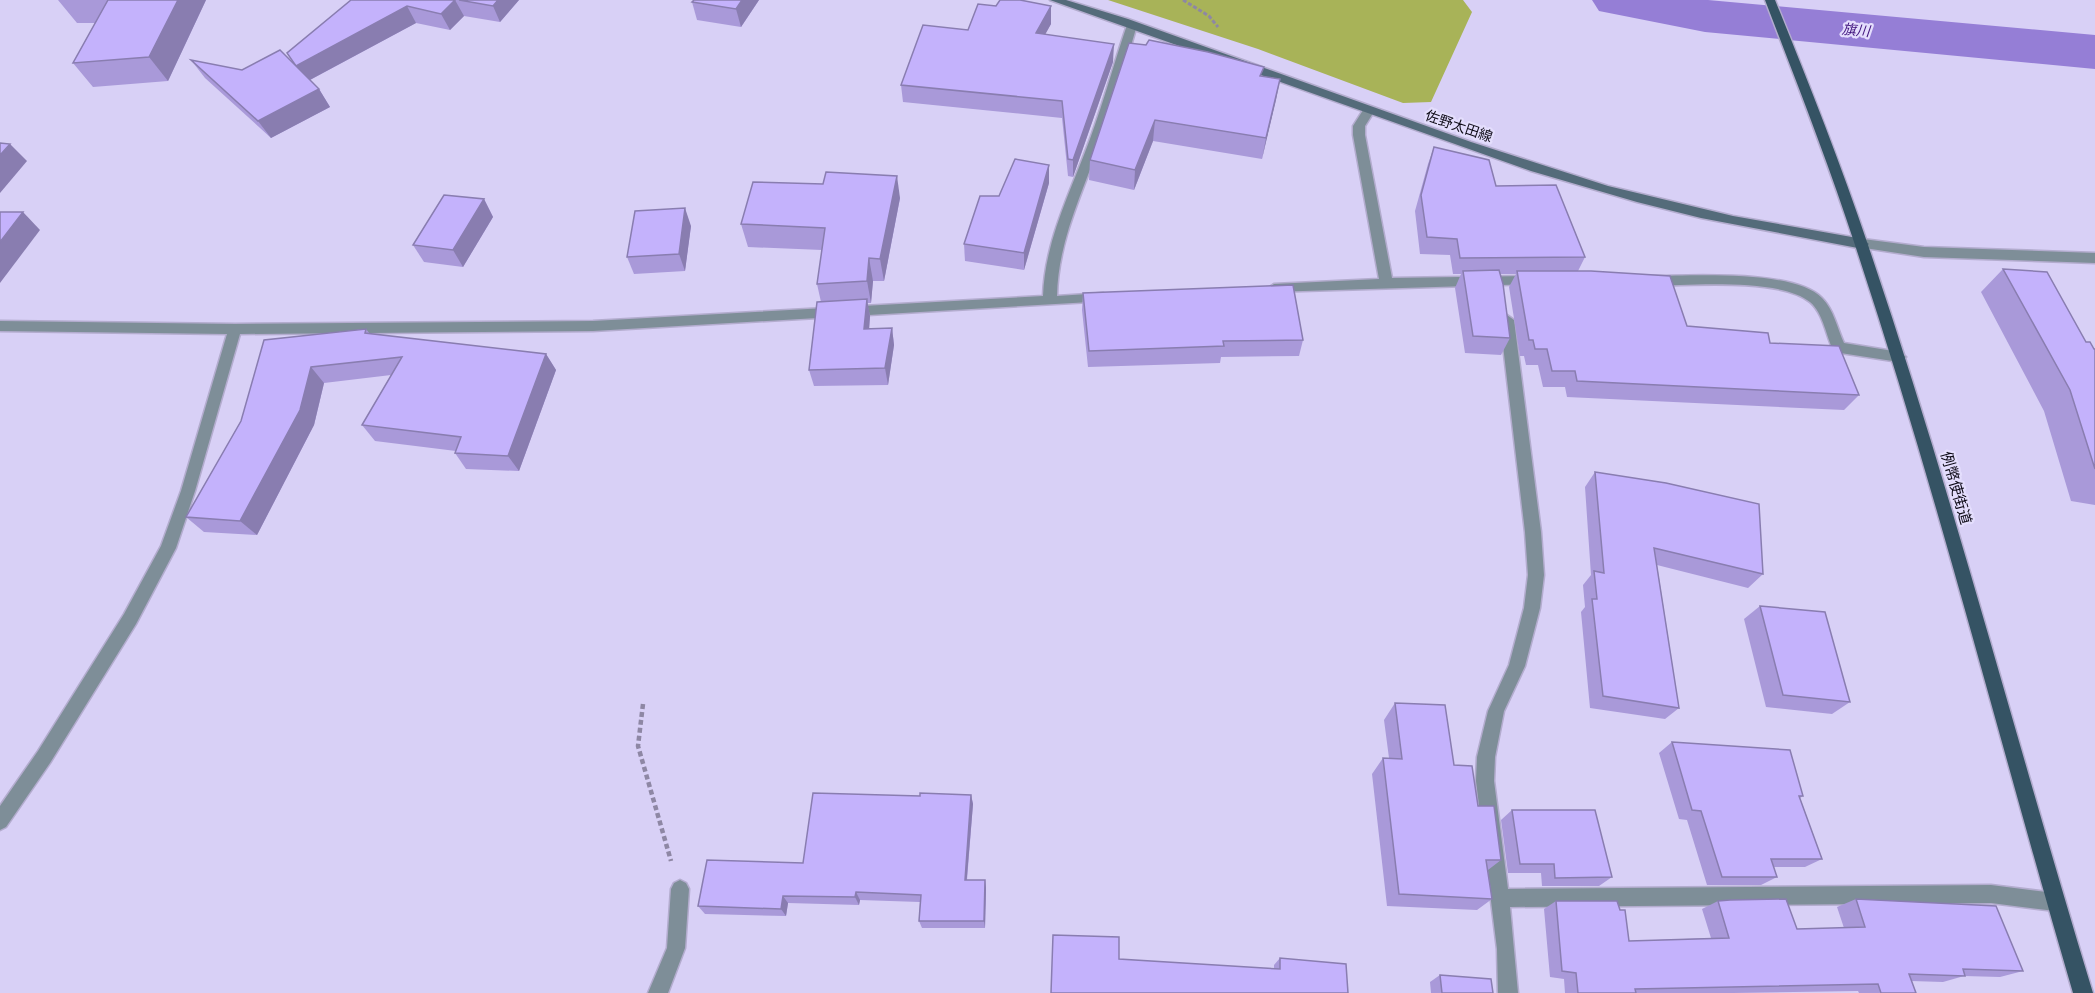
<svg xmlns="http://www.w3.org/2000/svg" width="2095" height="993" font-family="Bitter,'Noto Sans JP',serif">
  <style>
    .green { fill: #a8b358 }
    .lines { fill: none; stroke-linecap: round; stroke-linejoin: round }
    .river { fill: #957ed6; fill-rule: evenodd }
    .service-casing { stroke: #b3acce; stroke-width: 3 }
    .minor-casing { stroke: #b3acce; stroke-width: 3 }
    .secondary-casing { stroke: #b3acce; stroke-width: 3 }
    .primary-casing { stroke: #b3acce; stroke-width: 3 }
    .path-far1 { stroke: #8e87a4; stroke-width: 3; stroke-dasharray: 4 2; stroke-linecap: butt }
    .path { stroke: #8e87a4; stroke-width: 4.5; stroke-dasharray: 5 3; stroke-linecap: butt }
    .service { fill: #7e8e98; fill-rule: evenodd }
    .minor { fill: #7e8e98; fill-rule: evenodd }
    .secondary { fill: #546b7a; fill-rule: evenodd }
    .primary { fill: #355364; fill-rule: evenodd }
    .wall { fill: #a999d9 }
    .shaded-wall { fill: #897db0 }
    .building { fill: #c4b2fc; stroke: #897db0; stroke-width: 1.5 }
    .labels { text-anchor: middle; stroke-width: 4.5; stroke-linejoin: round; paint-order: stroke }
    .far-water-label { font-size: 14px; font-style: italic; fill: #3f127c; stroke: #e4defd }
    .far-street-label { font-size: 14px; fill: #0d0a16; stroke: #e4defd }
    .street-label { font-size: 15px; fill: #0d0a16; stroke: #e4defd }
  </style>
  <rect width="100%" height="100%" fill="#d8d0f6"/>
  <!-- green -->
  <polygon class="green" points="1108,0 1463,0 1472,12 1431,102 1403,103 1258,49"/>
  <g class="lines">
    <!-- river -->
    <polygon class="river" points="1592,0 1708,0 2095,35 2095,69 1705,32 1599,11"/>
    <defs>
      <g id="service">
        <polygon points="1507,315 1514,320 1541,532 1544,575 1540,608 1525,666 1504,711 1495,757 1494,781 1508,889 1991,885 2055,893 2062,895 2064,902 2062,909 2055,911 1991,903 1510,907 1518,993 1498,993 1497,949 1476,781 1477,757 1488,711 1509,665 1524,608 1528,575 1525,532 1500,320"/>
        <polygon points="680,880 686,883 689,889 685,948 668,993 648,993 667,948 671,889 674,883"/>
      </g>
      <g id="minor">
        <path d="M1132,22L1137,25C1126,63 1115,102 1101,140C1083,192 1058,240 1057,296L1103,293L1108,295L1110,298L1108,301L593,331L240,334L195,491L176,548L136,624L50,763L6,827L0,830V806L38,751L124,614L161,546L181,491L227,334L0,331V321L235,324L593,321L1043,296C1045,240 1071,191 1090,139C1104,101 1114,63 1127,25Z"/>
        <polygon points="1369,106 1375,110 1365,126 1365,135 1392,278 1532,276 1539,281 1537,284 1269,292 1267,289 1274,284 1379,279 1353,135 1353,126 1365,107"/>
        <polygon points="1863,239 1924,247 2095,253 2095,263 1924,257 1858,247 1857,244 1858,241"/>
        <path d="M1652,276C1691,276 1794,269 1822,298C1834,310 1837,328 1844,343L1899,352L1906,357L1899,362L1834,352C1826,337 1824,314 1810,302C1781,278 1690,285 1652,286L1645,281Z"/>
      </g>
      <polygon id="secondary" points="1050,0 1066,0 1128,19 1471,142 1608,186 1733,216 1863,239 1869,244 1863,249 1701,218 1637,202 1531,171"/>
      <path id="primary" d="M1765,0H1775C1808,81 1840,162 1868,245C1952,492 2017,744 2093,993H2073C2000,744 1937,492 1855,245C1828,162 1796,81 1765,0Z"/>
    </defs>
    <!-- service casing -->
    <use href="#service" class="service-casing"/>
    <!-- minor casing -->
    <use href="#minor" class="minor-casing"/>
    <!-- secondary casing -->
    <use href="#secondary" class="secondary-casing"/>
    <!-- primary casing -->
    <use href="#primary" class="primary-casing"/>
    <!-- path-far1 -->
    <polyline class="path-far1" points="1183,0 1209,16 1218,27"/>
    <!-- path -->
    <polyline class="path" points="643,704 638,746 671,861"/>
    <!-- service -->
    <use href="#service" class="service"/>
    <!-- minor -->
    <use href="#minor" class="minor"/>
    <!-- secondary -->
    <use href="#secondary" class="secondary"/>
    <!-- primary -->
    <use href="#primary" class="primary"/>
  </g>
  <!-- wall -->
  <g class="wall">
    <polygon points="58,0 206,0 168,81 93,87 73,63 95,23 77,23"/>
    <polygon points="351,0 519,0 500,22 464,16 450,30 416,23 310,80 319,89 330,107 271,138 205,78 191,60 242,70 295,65"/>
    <polygon points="694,0 759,0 741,27 697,20 692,2"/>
    <polygon points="1051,24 1045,34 1113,62 1073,177 1068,176 1062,118 903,102 901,85 968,30"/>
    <polygon points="1146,45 1262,76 1280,79 1262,159 1153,141 1134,190 1089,180 1090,160"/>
    <polygon points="1434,147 1496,186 1585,257 1578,271 1687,326 1770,343 1859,395 1844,410 1567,397 1565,387 1543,387 1538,365 1526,365 1524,356 1520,356 1509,287 1516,274 1500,274 1510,338 1501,355 1465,353 1455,288 1461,274 1453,274 1450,255 1420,254 1415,211 1428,164"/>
    <polygon points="1049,165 1049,183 1024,270 965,261 964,244 999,196"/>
    <polygon points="900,198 884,281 873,281 871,303 867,303 870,316 869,328 892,328 894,345 888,385 814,386 809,370 821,302 817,284 822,250 748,247 741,224"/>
    <polygon points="484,199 493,217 463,267 424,262 413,245"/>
    <polygon points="691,226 685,271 634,274 627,257"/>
    <polygon points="2003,269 2094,349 2095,349 2095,505 2071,501 2044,411 1981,292"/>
    <polygon points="1083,293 1303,340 1299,356 1221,357 1220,363 1088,367 1082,310"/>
    <polygon points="366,329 370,334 546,354 556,370 519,471 466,469 455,453 456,451 375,441 362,425 391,375 324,383 314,425 257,535 204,532 186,517 241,421 264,340"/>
    <polygon points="1595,472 1763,574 1748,588 1657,565 1679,708 1665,719 1590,708 1581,612 1585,607 1583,585 1591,575 1585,487"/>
    <polygon points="1760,606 1850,702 1832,714 1766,707 1744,619"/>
    <polygon points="1395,703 1454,765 1478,806 1501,860 1488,870 1492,899 1477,910 1387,906 1372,774 1383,758 1389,758 1384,720"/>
    <polygon points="1672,742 1803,796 1800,798 1822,859 1805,867 1774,867 1777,877 1761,885 1707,885 1687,820 1679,819 1659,753"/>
    <polygon points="971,795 973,804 967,880 985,880 986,888 985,928 922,928 919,921 920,902 860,900 859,905 788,903 786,916 705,914 698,906"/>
    <polygon points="1512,810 1612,877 1599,886 1542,886 1541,873 1508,873 1501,820"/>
    <polygon points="1856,899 2023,971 2000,977 1964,976 1943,982 1911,981 1916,993 1859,993 1858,991 1733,993 1565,993 1564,979 1550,977 1544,909 1556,901 1629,941 1711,938 1702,909 1718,901 1797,929 1844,928 1837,907"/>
    <polygon points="1280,958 1348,993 1119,959 1274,969 1274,965"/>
    <polygon points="1440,975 1493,993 1431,993 1430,982"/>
  </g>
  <!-- shaded-wall -->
  <g class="shaded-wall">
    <polygon points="178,0 206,0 168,81 149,57"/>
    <polygon points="455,0 464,16 450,30 441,14"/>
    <polygon points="498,0 519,0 500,22 493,6"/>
    <polygon points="742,0 759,0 741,27 736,9"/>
    <polygon points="407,6 416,23 306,82 296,66"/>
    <polygon points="1051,6 1051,24 1036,51 1036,33"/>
    <polygon points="1114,44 1113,62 1073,177 1073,160"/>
    <polygon points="1280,79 1276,100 1262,159 1266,138"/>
    <polygon points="319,89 330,107 271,138 258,121"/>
    <polygon points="1155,120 1153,141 1134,190 1135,170"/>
    <polygon points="10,144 27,161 0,193 0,155"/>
    <polygon points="1049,165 1049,183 1024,270 1024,253"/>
    <polygon points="897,176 900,198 884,281 880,259"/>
    <polygon points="484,199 493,217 463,267 453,250"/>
    <polygon points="685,208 691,226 685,271 679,254"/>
    <polygon points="23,212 40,230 0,283 0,242"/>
    <polygon points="869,258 873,281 871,303 867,281"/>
    <polygon points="867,299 870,316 868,345 864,329"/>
    <polygon points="892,328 894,345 888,385 885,368"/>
    <polygon points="546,354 556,370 519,471 508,456"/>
    <polygon points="311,367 324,383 314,425 257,535 240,521"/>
    <polygon points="971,795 973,804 966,888 965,880"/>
    <polygon points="985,880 986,888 985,928 984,921"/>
    <polygon points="856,892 860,900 859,905 855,897"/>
    <polygon points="783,896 788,903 786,916 781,909"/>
  </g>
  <!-- building -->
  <g class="building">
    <polygon points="108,0 178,0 149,57 73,63"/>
    <polygon points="351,0 455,0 441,14 407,6 296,66 287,53"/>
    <polygon points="459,0 498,0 493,6"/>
    <polygon points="694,0 742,0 736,9 692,2"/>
    <polygon points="1000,0 1020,0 1051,6 1036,33 1114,44 1073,160 1068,159 1062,101 901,85 923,25 968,30 978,4 996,6"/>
    <polygon points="1149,40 1208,52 1264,67 1260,76 1280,79 1266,138 1155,120 1135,170 1090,160 1129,43 1146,45"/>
    <polygon points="280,50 319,89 258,121 191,60 242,70"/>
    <polygon points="0,143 10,144 0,155"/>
    <polygon points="1434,147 1489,160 1496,186 1556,185 1585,257 1460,258 1457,239 1427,237 1421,195"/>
    <polygon points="1015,159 1049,165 1024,253 964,244 980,196 999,196"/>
    <polygon points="826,172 897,176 880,259 869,258 867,281 817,284 825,228 741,224 753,182 823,184"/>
    <polygon points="444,195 484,199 453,250 413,245"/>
    <polygon points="685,208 679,254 627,257 635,211"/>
    <polygon points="0,212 23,212 0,242"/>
    <polygon points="2003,269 2047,272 2086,342 2090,342 2094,349 2095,349 2095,469 2070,390"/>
    <polygon points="1499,270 1503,284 1510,338 1473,336 1463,271"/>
    <polygon points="1517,271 1591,271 1670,276 1687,326 1768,333 1770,343 1839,346 1859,395 1577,381 1575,371 1552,371 1547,349 1535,349 1533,340 1529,340"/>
    <polygon points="1293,285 1303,340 1223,341 1224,346 1089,351 1083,293"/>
    <polygon points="867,299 864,329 892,328 885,368 809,370 817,302"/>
    <polygon points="366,329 365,333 546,354 508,456 455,453 461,437 362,425 402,357 311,367 300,410 240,521 186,517 241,421 264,340"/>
    <polygon points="1595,472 1666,483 1759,504 1763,574 1654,548 1679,708 1603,696 1592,599 1597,599 1594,571 1604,573"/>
    <polygon points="1760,606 1825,612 1850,702 1783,695"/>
    <polygon points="1395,703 1445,705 1454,765 1472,766 1478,806 1494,806 1501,860 1486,860 1492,899 1399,894 1383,758 1402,759"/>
    <polygon points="1672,742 1790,750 1803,796 1799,796 1822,859 1771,859 1777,877 1722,877 1701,811 1692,810"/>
    <polygon points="813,793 920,796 920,793 971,795 965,880 985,880 984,921 919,921 921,895 856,892 855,897 783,896 781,909 698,906 707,860 803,863"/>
    <polygon points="1512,810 1595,810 1612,877 1555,878 1554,864 1520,864"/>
    <polygon points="1786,899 1797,929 1865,927 1856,899 1996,906 2023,971 1963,969 1965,976 1909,974 1916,993 1881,993 1878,984 1635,989 1636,993 1578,993 1576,973 1562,971 1556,901 1617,901 1620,910 1625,910 1629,941 1729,938 1718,901 1730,900"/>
    <polygon points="1053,935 1119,937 1119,959 1280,969 1280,958 1346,964 1348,993 1051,993"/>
    <polygon points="1440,975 1491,979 1493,993 1442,993"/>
  </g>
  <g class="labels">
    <!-- far-water labels -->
    <g class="far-water-label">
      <text transform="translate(1856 30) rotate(5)" y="5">旗川</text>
    </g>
    <!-- far-street labels -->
    <g class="far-street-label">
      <text transform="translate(1459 126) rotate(19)" y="5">佐野太田線</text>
    </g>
    <!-- street labels -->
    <g class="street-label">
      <text transform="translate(1956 488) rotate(74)" y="5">例幣使街道</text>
    </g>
  </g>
</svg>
